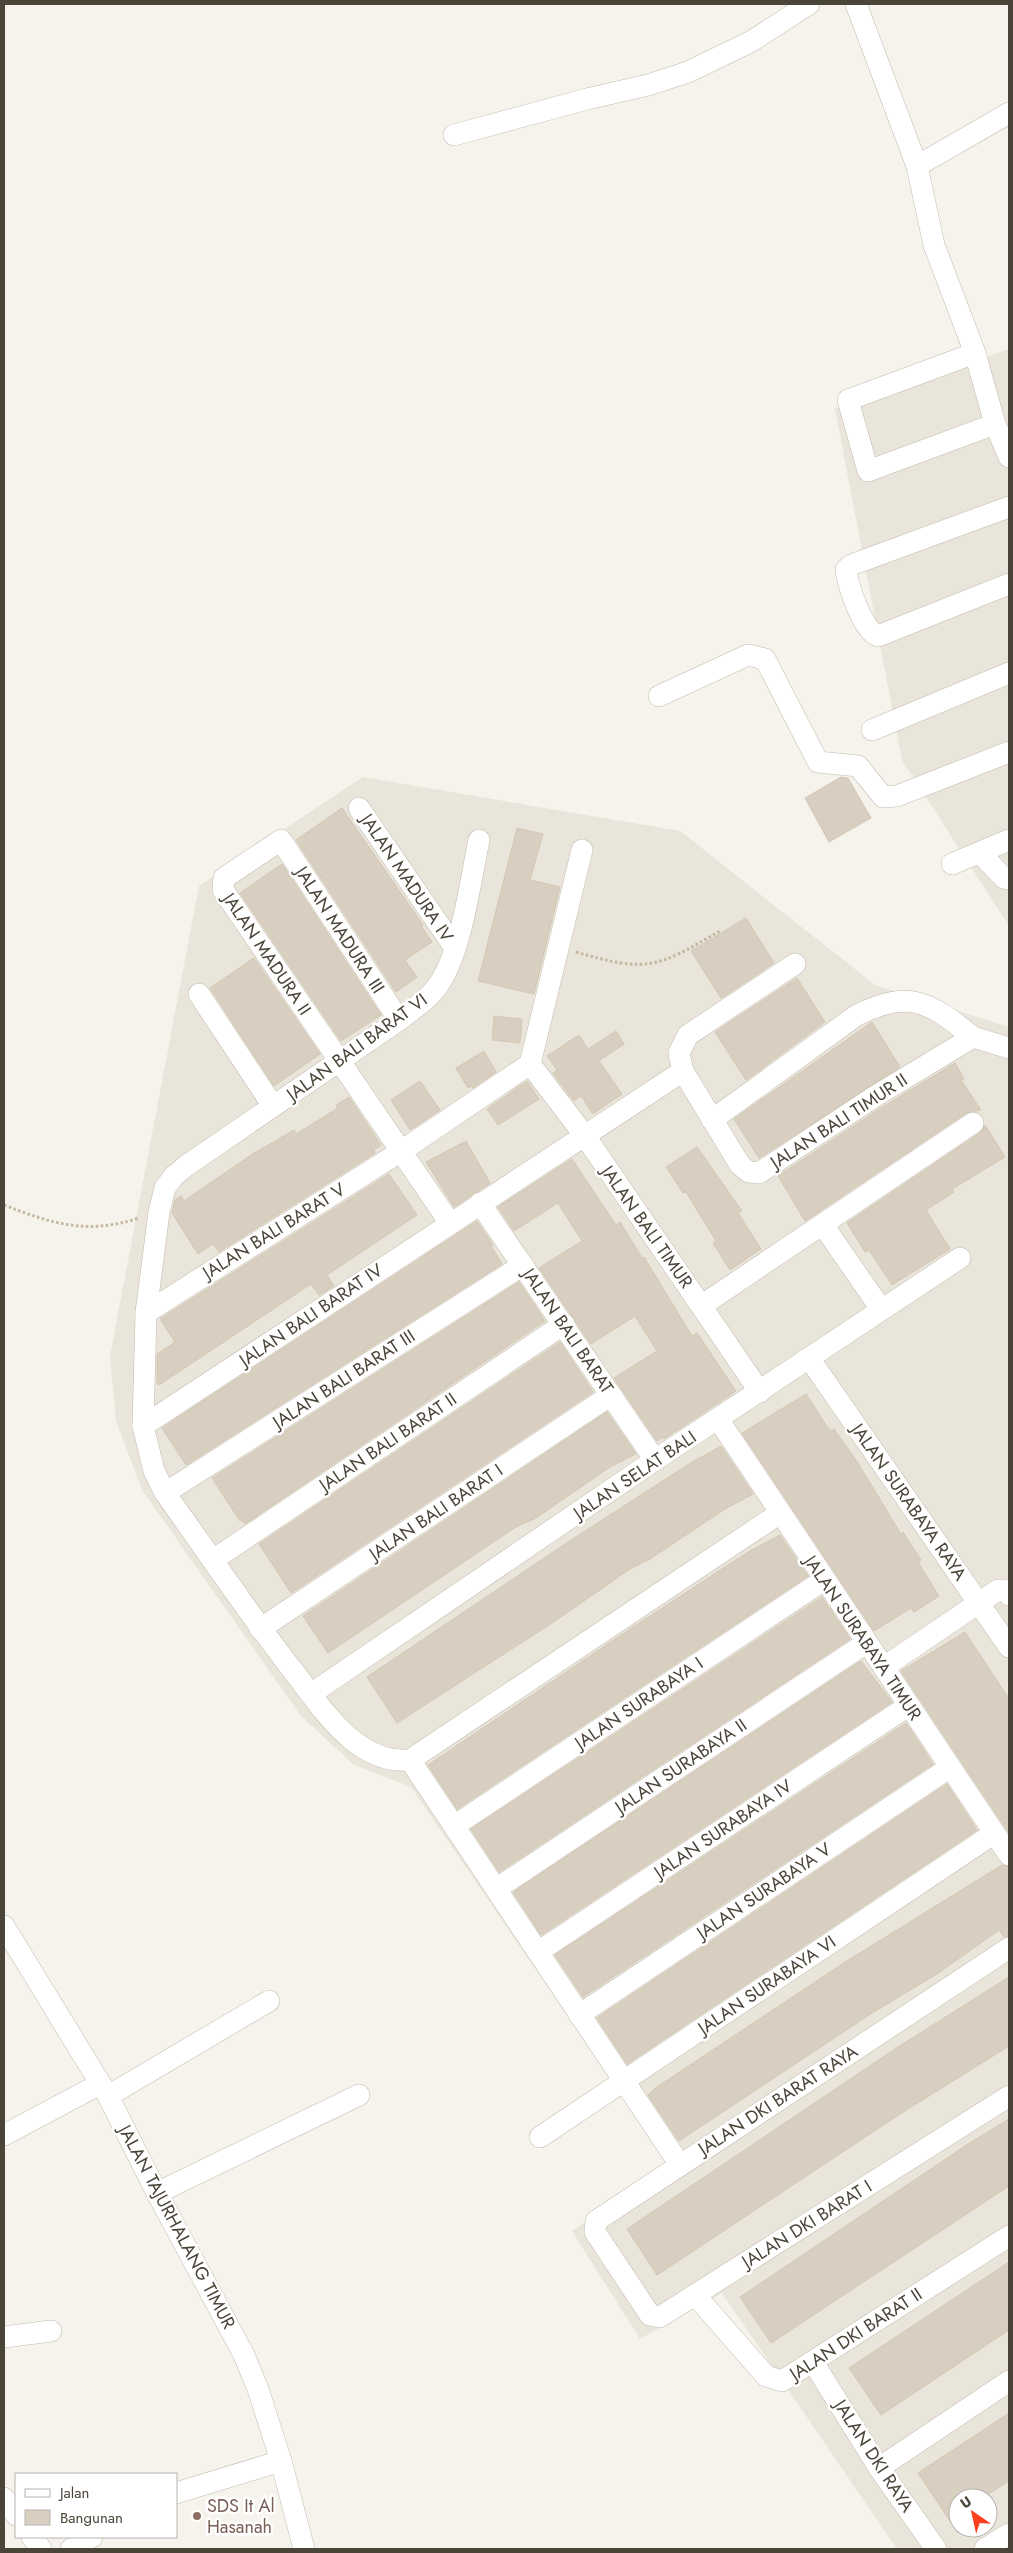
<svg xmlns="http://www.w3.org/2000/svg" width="1013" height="2553" font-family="Jost,sans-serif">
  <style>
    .residential { fill: #eae5da; fill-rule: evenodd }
    .building { fill: #d8cfc1; stroke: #d3c7b4 }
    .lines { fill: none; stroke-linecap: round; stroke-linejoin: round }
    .minor-casing { stroke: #c2bbae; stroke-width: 22 }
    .path { stroke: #c4b79f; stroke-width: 3; stroke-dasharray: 2.5 2.5; stroke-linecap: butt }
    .minor { stroke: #fff; stroke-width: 21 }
    .education-dot { fill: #8d6e63; stroke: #fff; stroke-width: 2 }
    .labels { text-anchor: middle; stroke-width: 5; stroke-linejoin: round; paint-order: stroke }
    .street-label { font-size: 18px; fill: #4b4439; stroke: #fff }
    .education-label { font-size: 18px; fill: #785e54; stroke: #fff; text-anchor: start }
  </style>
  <rect width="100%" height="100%" fill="#f6f3ec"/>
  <!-- residential -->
  <g class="residential">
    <polygon points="1009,349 1009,926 902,760 835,409"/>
    <path d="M363,777L680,831L875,985L1009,1027V2549H897L722,2293L640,2339L572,2231L670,2166L411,1787L354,1765L301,1716L142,1490L116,1421L110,1356L199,886ZM958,2498H988V2528H958Z"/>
  </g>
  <!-- building -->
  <g class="building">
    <polygon points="841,777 848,778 871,818 829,842 805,798"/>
    <polygon points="342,808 423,925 421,926 432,942 405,960 417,977 396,992 296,840"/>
    <polygon points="517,828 543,834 530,880 560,887 534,994 478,981"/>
    <polygon points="282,864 381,1015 341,1041 240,893"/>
    <polygon points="746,918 774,963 721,998 691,951"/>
    <polygon points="254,958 320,1054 274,1086 210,988"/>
    <polygon points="797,978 825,1022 746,1080 715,1032"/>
    <polygon points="494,1016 522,1019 520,1043 492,1040"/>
    <polygon points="872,1022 900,1067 759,1158 734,1119"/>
    <polygon points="616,1031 624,1044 599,1061 622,1094 593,1114 581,1096 574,1101 553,1073 557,1070 547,1056 579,1035 588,1049"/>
    <polygon points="484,1051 496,1072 473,1088 471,1086 468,1088 456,1068"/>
    <polygon points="955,1063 964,1079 961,1080 981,1110 966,1113 805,1221 778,1176 881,1108"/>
    <polygon points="420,1081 440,1110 410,1130 391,1100"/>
    <polygon points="527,1081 539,1099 498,1125 487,1109"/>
    <polygon points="349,1097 381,1145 374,1150 375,1153 219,1252 213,1244 198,1254 172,1213 175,1200 181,1196 184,1201 251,1155 294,1130 296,1134 338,1108 336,1105"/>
    <polygon points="985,1125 1005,1157 952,1189 954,1192 926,1210 950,1249 892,1285 869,1250 865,1252 847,1223 980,1133"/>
    <polygon points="466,1141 490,1183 454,1207 426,1162"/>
    <polygon points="697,1147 742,1211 738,1213 761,1249 730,1270 713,1243 716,1241 686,1192 683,1193 666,1167"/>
    <polygon points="572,1159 616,1225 620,1222 642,1258 644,1257 692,1336 697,1333 736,1391 664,1439 663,1437 657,1441 614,1378 657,1351 635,1316 591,1344 539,1268 582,1241 558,1203 514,1231 498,1207"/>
    <polygon points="389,1174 417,1215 327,1275 334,1286 319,1295 311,1284 159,1385 157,1382 157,1354 175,1342 160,1319"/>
    <polygon points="477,1221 493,1245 491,1246 502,1264 186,1465 162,1428"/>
    <polygon points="519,1282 545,1321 245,1524 242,1520 240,1521 212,1478"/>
    <polygon points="560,1342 593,1392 291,1593 259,1544"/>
    <polygon points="806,1394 830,1431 834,1429 858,1463 901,1534 903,1532 921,1560 918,1562 939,1596 914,1612 911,1608 874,1631 742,1433"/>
    <polygon points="607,1412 636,1454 610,1467 536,1518 516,1527 328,1653 303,1616"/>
    <polygon points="721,1446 753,1494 725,1509 650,1559 630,1569 555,1621 397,1723 367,1677 568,1542 689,1464"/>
    <polygon points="780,1535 808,1576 457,1809 428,1765 627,1631 748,1552"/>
    <polygon points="822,1597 850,1639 499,1872 471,1829"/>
    <polygon points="965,1632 1009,1699 1009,1833 901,1671"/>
    <polygon points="861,1661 892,1702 541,1935 513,1892"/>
    <polygon points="906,1723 933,1764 583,1997 555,1955"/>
    <polygon points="947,1784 977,1830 627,2064 597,2018"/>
    <polygon points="1002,1865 1009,1867 1009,1936 1004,1937 999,1930 937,1974 872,2013 679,2141 648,2095 654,2089 842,1964"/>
    <polygon points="1009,1977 1009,2046 900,2114 657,2275 627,2229 898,2047"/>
    <polygon points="1009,2119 1009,2186 771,2343 740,2297 968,2144"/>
    <polygon points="1009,2262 1009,2330 881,2415 849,2368"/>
    <polygon points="1009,2413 1009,2481 982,2498 958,2498 958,2533 918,2473"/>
  </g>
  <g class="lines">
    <defs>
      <g id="minor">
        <polyline points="856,4 917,166 934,245 975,353 995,424 1009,457"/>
        <polyline points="454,135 587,99 648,85 688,72 752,41 809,4"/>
        <polyline points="917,166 1009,113"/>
        <polyline points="975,353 848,400 868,471 995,424"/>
        <path d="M1009,507L851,565L846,570C848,586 863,631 878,636L1009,584"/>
        <polyline points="659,696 748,655 765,659 818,762 858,766 883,797 897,796 1009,752"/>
        <polyline points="872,730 1009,673"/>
        <polyline points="359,808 455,948"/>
        <path d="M479,840C470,882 461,962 432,993C423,1003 410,1011 399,1020L186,1166L174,1176L165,1188L159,1212L146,1313L143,1426L154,1471L165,1493C208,1553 249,1614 294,1672C311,1694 329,1721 351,1739C368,1753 388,1762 410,1760L780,1513"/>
        <polyline points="980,853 1004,878 1009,879"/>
        <polyline points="952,864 1009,840"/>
        <polyline points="795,964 688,1035 679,1053 683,1071 740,1165 749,1172 759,1173 874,1097 973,1037 1009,1048"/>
        <polyline points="199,994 273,1106"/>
        <polyline points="399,1020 281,840 224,878 223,890 450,1223"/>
        <polyline points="530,1064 585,1136 760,1392"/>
        <path d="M712,1120L857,1015C911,989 929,1002 973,1037"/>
        <polyline points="480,1203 655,1460"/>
        <polyline points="823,1225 881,1309"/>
        <polyline points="701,1306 973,1123"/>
        <polyline points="146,1313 403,1150 530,1064 582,850"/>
        <polyline points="809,1358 1009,1647"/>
        <polyline points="718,1419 1009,1855"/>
        <polyline points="143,1426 683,1071"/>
        <polyline points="165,1493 523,1265"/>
        <polyline points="213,1560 564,1324"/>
        <polyline points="260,1629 611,1395"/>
        <polyline points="884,1667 998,1590 1006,1590 1009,1595"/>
        <polyline points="311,1694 655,1460 960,1258"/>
        <polyline points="410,1760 680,2165"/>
        <polyline points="454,1826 824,1580"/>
        <polyline points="496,1889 866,1643"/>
        <polyline points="4,1926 108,2096 157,2193 244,2355 258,2389 281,2461 304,2549"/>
        <polyline points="1009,1948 596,2221 595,2232 650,2315 660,2317 1009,2096"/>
        <polyline points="538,1952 908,1706"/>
        <polyline points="579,2015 949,1768"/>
        <polyline points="108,2096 269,2001"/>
        <polyline points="4,2135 100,2084"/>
        <polyline points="540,2137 993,1834"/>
        <polyline points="157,2193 359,2095"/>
        <polyline points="695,2295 766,2376 782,2381 1009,2236"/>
        <polyline points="4,2337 51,2331"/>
        <polyline points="813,2362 879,2468 936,2549"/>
        <polyline points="879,2468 1009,2381"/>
        <polyline points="176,2493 281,2461"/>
        <polyline points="4,2498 16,2515"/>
        <polyline points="32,2537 41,2549"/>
        <polyline points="71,2549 92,2537"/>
        <polyline points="985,2549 1009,2534"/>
      </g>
    </defs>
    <!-- minor casing -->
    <use href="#minor" class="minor-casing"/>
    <!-- path -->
    <g class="path">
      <path d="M576,952C648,973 656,968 720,931"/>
      <path d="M4,1205C53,1224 87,1235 139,1218"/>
    </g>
    <!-- minor -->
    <use href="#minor" class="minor"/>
  </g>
  <!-- markers -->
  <circle class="education-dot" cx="197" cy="2516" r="5"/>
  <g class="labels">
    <!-- street labels -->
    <g class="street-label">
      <text transform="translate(407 878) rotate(56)" y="6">JALAN MADURA IV</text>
      <text transform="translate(340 930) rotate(57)" y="6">JALAN MADURA III</text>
      <text transform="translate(267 954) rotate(56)" y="6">JALAN MADURA II</text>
      <text transform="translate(357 1047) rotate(-36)" y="6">JALAN BALI BARAT VI</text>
      <text transform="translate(839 1121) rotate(-33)" y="6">JALAN BALI TIMUR II</text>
      <text transform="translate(647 1227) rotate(55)" y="6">JALAN BALI TIMUR</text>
      <text transform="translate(274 1231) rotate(-32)" y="6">JALAN BALI BARAT V</text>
      <text transform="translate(311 1315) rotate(-34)" y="6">JALAN BALI BARAT IV</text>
      <text transform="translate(568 1331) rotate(56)" y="6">JALAN BALI BARAT</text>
      <text transform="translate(344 1379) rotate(-33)" y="6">JALAN BALI BARAT III</text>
      <text transform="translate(388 1442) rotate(-34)" y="6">JALAN BALI BARAT II</text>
      <text transform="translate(635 1475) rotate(-34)" y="6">JALAN SELAT BALI</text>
      <text transform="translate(909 1502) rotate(55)" y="6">JALAN SURABAYA RAYA</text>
      <text transform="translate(436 1512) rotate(-34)" y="6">JALAN BALI BARAT I</text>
      <text transform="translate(863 1638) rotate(56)" y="6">JALAN SURABAYA TIMUR</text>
      <text transform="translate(639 1703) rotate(-34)" y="6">JALAN SURABAYA I</text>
      <text transform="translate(681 1766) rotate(-34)" y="6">JALAN SURABAYA II</text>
      <text transform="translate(723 1829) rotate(-34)" y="6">JALAN SURABAYA IV</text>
      <text transform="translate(764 1891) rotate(-34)" y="6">JALAN SURABAYA V</text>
      <text transform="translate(767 1985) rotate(-34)" y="6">JALAN SURABAYA VI</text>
      <text transform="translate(778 2100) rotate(-33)" y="6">JALAN DKI BARAT RAYA</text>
      <text transform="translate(807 2224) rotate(-32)" y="6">JALAN DKI BARAT I</text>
      <text transform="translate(177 2227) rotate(62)" y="6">JALAN TAJURHALANG TIMUR</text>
      <text transform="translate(856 2334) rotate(-33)" y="6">JALAN DKI BARAT II</text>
      <text transform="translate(874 2456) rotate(57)" y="6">JALAN DKI RAYA</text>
    </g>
    <!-- education labels -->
    <g class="education-label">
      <text x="207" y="2512">SDS It Al<tspan x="207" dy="21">Hasanah</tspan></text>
    </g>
  </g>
  <!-- border -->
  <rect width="1013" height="2553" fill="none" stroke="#4b4439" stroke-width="10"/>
  <!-- legend -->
  <rect x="15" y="2473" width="162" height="65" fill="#ffffff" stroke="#b7b4b0"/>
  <rect x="25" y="2489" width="25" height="8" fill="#ffffff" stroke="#b7b4b0"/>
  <text x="60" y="2498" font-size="15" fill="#4b4439">Jalan</text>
  <rect x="25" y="2510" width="25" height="15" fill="#d8cfc1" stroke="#b7b4b0"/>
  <text x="60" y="2523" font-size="15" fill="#4b4439">Bangunan</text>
  <!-- north arrow -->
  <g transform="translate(973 2513) rotate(326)"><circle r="24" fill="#ffffff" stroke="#b7b4b0"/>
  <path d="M0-4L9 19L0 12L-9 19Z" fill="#fc3f1d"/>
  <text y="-8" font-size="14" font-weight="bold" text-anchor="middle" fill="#4b4439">U</text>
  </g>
</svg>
